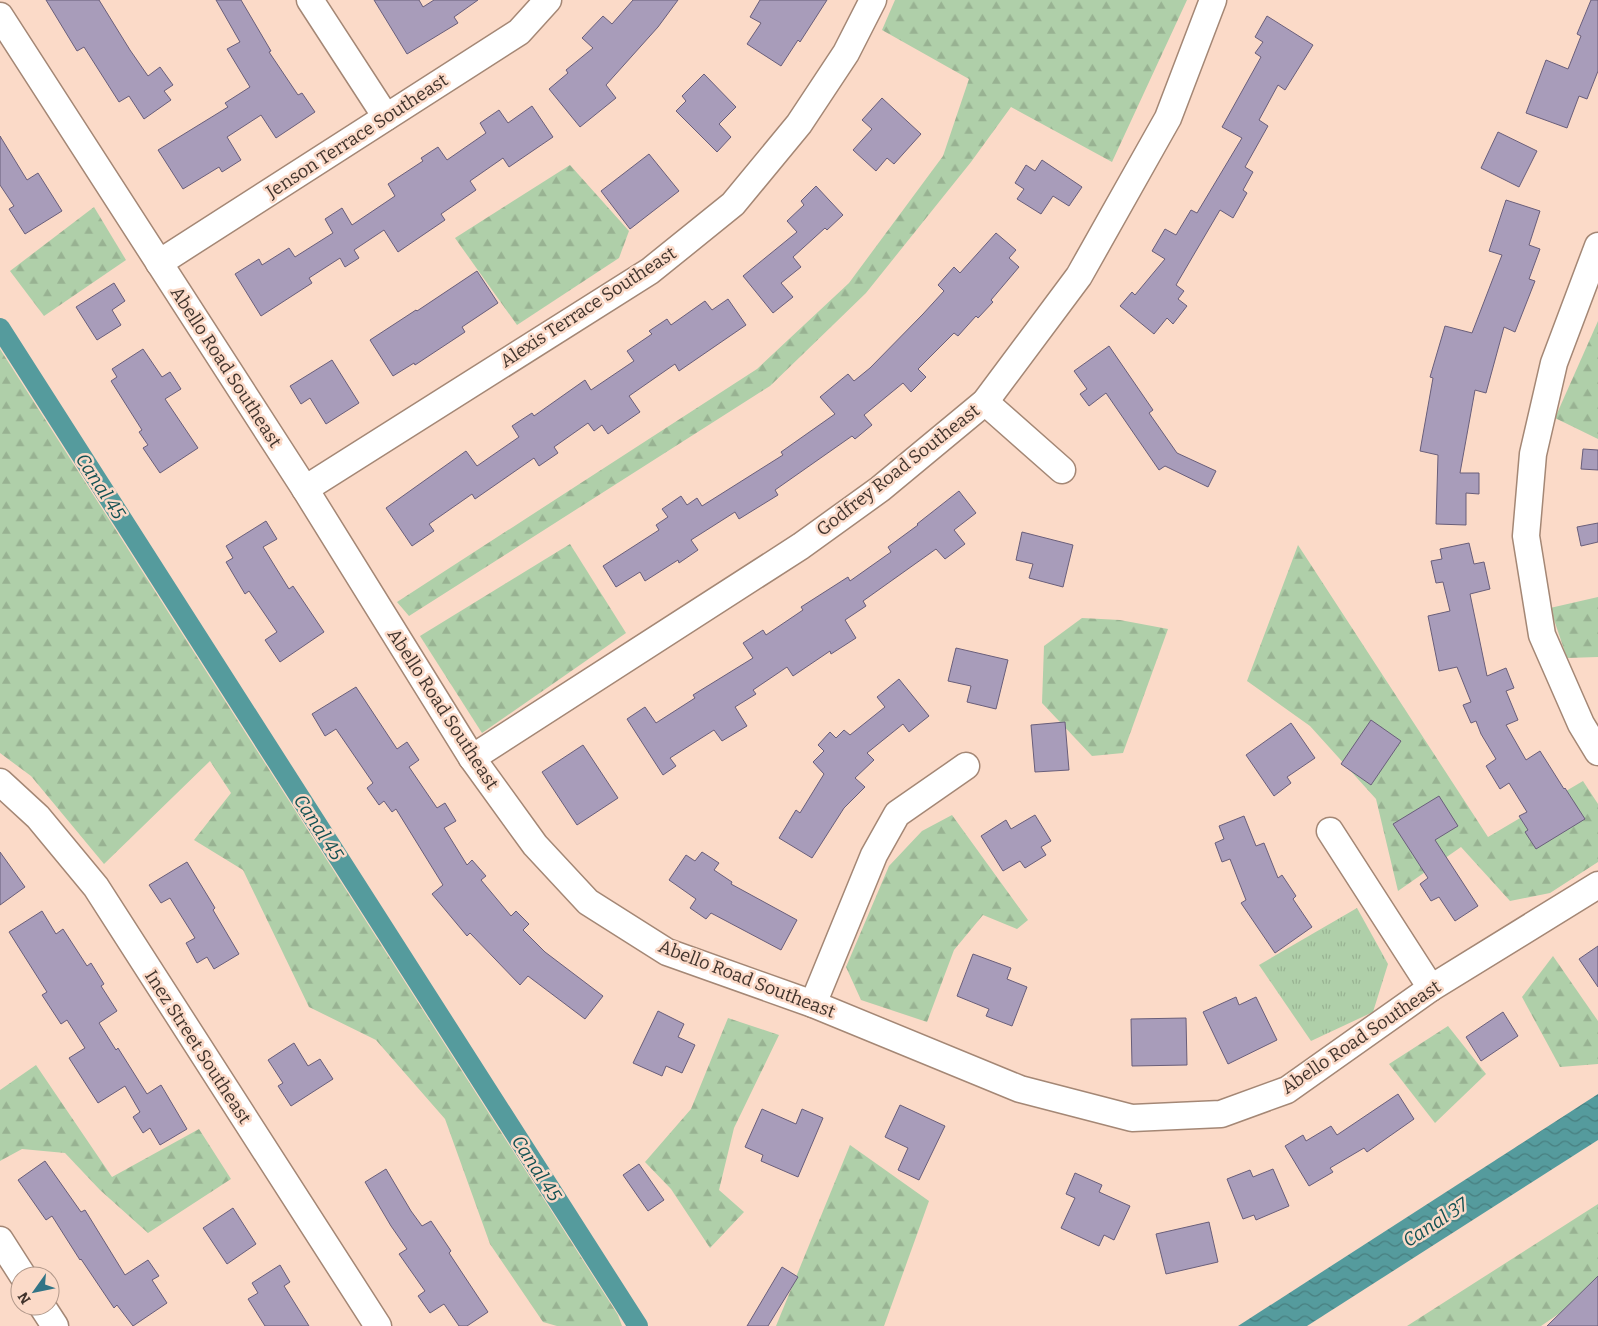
<svg xmlns="http://www.w3.org/2000/svg" width="1598" height="1326" font-family="Bitter,serif">
  <style>
    .grass { fill: url(#grass-tufts) }
    .forest { fill: url(#forest-firs) }
    .water { fill: url(#water-waves) }
    .lines { fill: none; stroke-linecap: round; stroke-linejoin: round }
    .canal { stroke: #559b9d; stroke-width: 20 }
    .building { fill: #a89cba; stroke: #695e7a }
    .minor-casing { stroke: #a48775; stroke-width: 29 }
    .minor { stroke: #fff; stroke-width: 26 }
    .labels { text-anchor: middle; stroke-width: 5; stroke-linejoin: round; paint-order: stroke }
    .street-label { font-size: 18px; fill: #41342d; stroke: #fbdac8 }
    .water-label { font-size: 19px; font-style: italic; fill: #135153; stroke: #fbdac8 }
  </style>
  <defs>
    <pattern id="grass-tufts" width="24" height="20" patternUnits="userSpaceOnUse" patternTransform="scale(1.25)"><rect width="24" height="20" fill="#afcfa9"/><path d="M3 7l-1-3M5 7V3M7 7l1-3M15 17l-1-3M17 17v-4M19 17l1-3" fill="none" stroke="#98b292"/></pattern>
    <pattern id="forest-firs" width="22" height="20" patternUnits="userSpaceOnUse" patternTransform="scale(1.25)"><rect width="22" height="20" fill="#afcfa9"/><path d="M5 1l3.5 6h-7zM16 11l3.5 6h-7z" fill="#98b292"/></pattern>
    <pattern id="water-waves" width="16" height="10" patternUnits="userSpaceOnUse" patternTransform="scale(1.25)"><rect width="16" height="10" fill="#559b9d"/><path d="M0 5q4-4 8 0t8 0" fill="none" stroke="#487f80"/></pattern>
  </defs>
  <rect width="100%" height="100%" fill="#fbdac8"/>
  <!-- grass -->
  <polygon class="grass" points="1357,908 1388,964 1373,1012 1311,1041 1259,965"/>
  <!-- forest -->
  <g class="forest">
    <polygon points="895,0 1187,0 1112,162 1011,107 971,162 866,293 770,386 409,616 397,602 757,369 849,283 943,156 969,79 882,30"/>
    <polygon points="570,165 629,231 619,258 517,325 455,238"/>
    <polygon points="94,207 126,260 44,316 10,271"/>
    <polygon points="1598,321 1598,439 1555,418"/>
    <polygon points="0,349 618,1315 622,1326 557,1326 543,1322 490,1244 445,1119 376,1040 309,1007 243,870 194,840 231,793 210,761 104,864 31,776 0,753"/>
    <polygon points="570,544 626,633 482,733 420,636"/>
    <polygon points="1298,545 1488,837 1583,781 1598,804 1598,862 1550,893 1510,901 1461,847 1398,891 1376,799 1310,726 1247,681"/>
    <polygon points="1598,597 1598,657 1567,658 1550,608"/>
    <polygon points="1082,618 1120,620 1168,629 1123,753 1092,756 1042,703 1044,646"/>
    <polygon points="952,815 1028,920 1017,929 983,915 954,950 927,1022 861,1000 846,967 889,866 922,831"/>
    <polygon points="1553,956 1598,1021 1598,1064 1560,1067 1522,997"/>
    <polygon points="728,1018 779,1035 734,1128 719,1190 744,1212 710,1248 671,1189 645,1162 691,1109"/>
    <polygon points="1448,1026 1486,1074 1435,1123 1389,1064"/>
    <polygon points="36,1065 112,1177 199,1129 231,1179 148,1233 100,1190 65,1153 22,1149 0,1161 0,1090"/>
    <polygon points="850,1145 929,1201 884,1326 776,1326"/>
    <polygon points="1598,1204 1598,1287 1541,1326 1407,1326"/>
  </g>
  <!-- water -->
  <polygon class="water" points="1598,1094 1598,1140 1307,1326 1238,1326"/>
  <g class="lines">
    <!-- canal -->
    <polyline class="canal" points="0,328 638,1326"/>
  </g>
  <!-- building -->
  <g class="building">
    <polygon points="46,0 99,0 130,50 148,76 160,67 173,85 164,91 171,100 144,119 129,96 119,102 84,47 77,51"/>
    <polygon points="216,0 241,0 271,51 269,52 298,95 302,93 315,112 276,138 261,115 227,137 241,160 222,172 219,167 183,189 158,150 228,107 225,103 250,87 227,49 240,42"/>
    <polygon points="374,0 419,0 423,7 434,0 478,0 454,17 458,23 407,54"/>
    <polygon points="633,0 678,0 658,27 606,85 616,98 580,127 549,89 568,73 566,70 593,48 582,38 603,16 612,24"/>
    <polygon points="760,0 827,0 800,42 798,40 781,66 747,44 761,23 750,17"/>
    <polygon points="1591,0 1598,0 1598,71 1587,99 1579,96 1567,128 1526,113 1546,60 1568,69 1581,36 1577,34"/>
    <polygon points="1267,16 1313,45 1285,90 1278,85 1259,120 1268,126 1245,167 1253,172 1243,190 1247,193 1233,218 1220,210 1176,285 1184,291 1178,299 1187,306 1173,324 1167,318 1154,334 1120,306 1132,292 1135,295 1165,259 1152,251 1165,229 1176,235 1191,210 1197,213 1242,138 1222,127 1261,57 1255,53 1263,42 1255,37"/>
    <polygon points="704,74 736,107 719,124 731,137 717,152 676,111 686,101 682,96"/>
    <polygon points="882,98 921,134 894,164 887,158 876,171 853,150 872,129 862,120"/>
    <polygon points="532,106 553,137 509,167 503,158 470,181 476,190 441,214 445,220 398,252 384,230 354,250 359,258 345,267 340,258 309,278 312,283 261,316 235,274 259,259 262,265 289,248 295,257 333,233 325,219 342,208 352,225 395,196 388,184 423,161 421,158 438,147 447,160 486,133 480,123 499,110 508,123"/>
    <polygon points="1498,132 1537,151 1519,187 1481,168"/>
    <polygon points="0,136 27,180 38,173 62,211 25,234 9,209 14,206 0,185"/>
    <polygon points="649,154 679,191 630,229 601,191"/>
    <polygon points="1042,160 1082,187 1069,206 1053,196 1041,214 1017,199 1024,189 1015,183 1026,165 1035,171"/>
    <polygon points="816,186 843,215 827,230 825,228 793,257 801,267 781,283 793,297 773,313 743,276 797,232 787,221 804,205 801,201"/>
    <polygon points="1506,200 1540,211 1529,245 1540,249 1529,279 1535,281 1515,332 1504,327 1486,393 1475,390 1460,473 1479,473 1479,494 1466,493 1466,525 1436,524 1438,455 1420,451 1433,378 1430,377 1445,326 1472,333 1502,255 1489,251"/>
    <polygon points="996,233 1016,250 1009,258 1019,267 991,300 993,302 978,318 976,316 958,336 954,333 918,369 926,377 911,392 903,383 864,415 872,425 855,439 852,436 775,490 778,495 739,519 735,512 691,540 698,550 679,563 678,560 645,581 640,572 616,587 603,566 659,530 656,525 668,517 662,509 681,496 687,505 697,498 702,506 783,455 781,452 835,414 820,397 848,374 854,381 870,368 923,314 944,291 938,285 954,267 960,273"/>
    <polygon points="477,271 498,303 462,327 465,332 415,365 414,363 393,376 370,340 416,310 417,311"/>
    <polygon points="114,283 125,301 112,310 121,325 97,340 76,307"/>
    <polygon points="728,299 746,325 679,371 675,364 629,396 640,412 608,434 602,425 594,431 588,423 554,447 558,453 539,466 534,458 475,499 472,494 429,524 434,531 412,546 386,508 466,451 477,466 519,437 512,426 532,413 534,416 585,380 591,390 634,361 627,351 652,334 649,331 667,319 671,325 705,301 712,310"/>
    <polygon points="1109,346 1153,410 1149,413 1177,453 1216,471 1208,487 1165,466 1159,470 1106,393 1089,406 1080,394 1087,389 1074,371"/>
    <polygon points="143,349 162,377 170,372 181,389 165,399 198,448 160,473 143,448 148,445 139,432 142,430 111,381 117,377 112,369"/>
    <polygon points="332,360 359,403 326,424 310,398 301,404 290,386"/>
    <polygon points="1583,449 1598,450 1598,470 1581,469"/>
    <polygon points="959,491 976,513 954,530 965,544 945,559 936,549 863,601 866,606 845,620 856,638 831,654 830,651 793,676 787,667 753,690 756,694 735,707 747,726 722,741 714,730 670,758 676,766 663,775 627,719 645,707 656,723 695,698 693,695 753,658 743,643 763,630 766,635 803,610 801,607 848,577 850,581 891,552 888,547 918,525 917,524"/>
    <polygon points="266,521 277,539 263,547 289,589 293,586 324,632 280,662 265,640 277,632 249,591 245,594 226,562 233,558 226,546"/>
    <polygon points="1598,523 1598,542 1581,546 1577,527"/>
    <polygon points="1022,532 1073,545 1063,587 1029,578 1033,564 1016,560"/>
    <polygon points="1469,543 1474,564 1484,562 1490,589 1470,594 1487,676 1506,668 1514,688 1506,691 1518,720 1506,725 1526,760 1540,751 1564,789 1565,788 1585,819 1536,849 1525,832 1528,830 1519,816 1527,812 1509,783 1500,789 1486,766 1496,759 1481,734 1476,721 1471,723 1463,705 1471,702 1457,667 1439,671 1428,616 1450,611 1443,582 1436,583 1431,561 1442,559 1440,549"/>
    <polygon points="956,648 1008,660 996,709 967,702 971,686 948,681"/>
    <polygon points="899,679 929,716 909,732 903,724 867,753 874,760 855,778 865,787 844,808 812,858 779,838 796,810 800,813 824,774 813,762 824,751 818,745 830,732 836,738 844,730 850,735 885,707 877,697"/>
    <polygon points="356,687 397,749 407,742 419,760 409,767 437,808 445,803 456,821 444,828 467,865 472,860 486,876 481,880 511,916 516,911 529,924 523,930 545,952 603,996 585,1019 528,976 520,985 470,933 467,936 432,894 443,885 396,809 392,812 384,801 379,805 367,788 373,783 336,729 325,736 312,714"/>
    <polygon points="1371,720 1401,741 1371,785 1341,764"/>
    <polygon points="1065,722 1069,770 1035,772 1031,725"/>
    <polygon points="1291,723 1315,758 1287,777 1291,783 1274,796 1246,755"/>
    <polygon points="583,745 618,798 577,825 542,772"/>
    <polygon points="1439,796 1458,826 1435,840 1478,906 1455,921 1439,897 1431,901 1420,884 1428,878 1393,824"/>
    <polygon points="1035,815 1051,841 1041,847 1046,855 1025,868 1020,861 1003,871 981,836 1006,820 1011,829"/>
    <polygon points="1244,816 1256,846 1264,843 1278,878 1282,875 1296,896 1293,899 1312,927 1275,953 1241,903 1246,900 1230,859 1222,862 1215,843 1224,839 1219,826"/>
    <polygon points="0,852 25,887 0,905"/>
    <polygon points="702,852 719,863 714,870 732,882 731,884 797,920 781,950 711,913 706,919 690,908 696,899 669,880 686,855 695,861"/>
    <polygon points="187,862 215,908 213,910 239,954 214,969 207,957 197,963 186,943 195,938 170,898 161,903 149,885"/>
    <polygon points="42,911 56,934 63,929 87,966 91,963 104,984 101,986 117,1011 99,1023 116,1050 118,1048 147,1094 161,1085 187,1129 160,1145 150,1128 143,1133 133,1117 140,1112 125,1086 98,1103 69,1058 85,1048 67,1020 61,1024 42,995 47,992 9,932"/>
    <polygon points="1598,946 1598,987 1579,959"/>
    <polygon points="973,954 1011,968 1007,979 1027,987 1012,1026 986,1016 989,1009 957,996"/>
    <polygon points="1236,997 1239,1005 1256,997 1277,1040 1228,1064 1203,1012"/>
    <polygon points="658,1011 684,1024 678,1037 695,1045 682,1073 666,1066 662,1076 633,1063"/>
    <polygon points="1503,1012 1518,1036 1481,1061 1466,1037"/>
    <polygon points="1186,1018 1187,1065 1132,1066 1131,1019"/>
    <polygon points="294,1043 308,1066 320,1059 333,1079 291,1106 278,1086 283,1083 268,1060"/>
    <polygon points="1398,1094 1414,1119 1367,1152 1364,1148 1330,1168 1333,1172 1309,1186 1285,1146 1303,1135 1306,1141 1331,1126 1337,1135"/>
    <polygon points="900,1105 945,1126 919,1180 898,1170 908,1148 885,1137"/>
    <polygon points="762,1109 796,1124 802,1109 823,1118 798,1177 761,1161 763,1155 745,1147"/>
    <polygon points="45,1161 81,1212 85,1210 125,1275 148,1260 159,1276 152,1280 167,1303 133,1326 117,1305 114,1308 81,1259 80,1260 52,1216 46,1220 18,1180"/>
    <polygon points="639,1164 664,1200 648,1211 623,1175"/>
    <polygon points="386,1169 411,1211 422,1226 431,1221 451,1251 449,1253 488,1312 467,1326 459,1326 444,1304 430,1313 418,1296 425,1291 399,1254 407,1249 391,1226 365,1182"/>
    <polygon points="1273,1169 1289,1206 1256,1220 1254,1215 1243,1219 1227,1179 1250,1170 1253,1177"/>
    <polygon points="1075,1173 1102,1185 1099,1192 1130,1206 1114,1240 1104,1235 1099,1246 1061,1228 1075,1198 1066,1194"/>
    <polygon points="233,1208 256,1244 227,1264 203,1228"/>
    <polygon points="1209,1222 1218,1262 1166,1274 1156,1234"/>
    <polygon points="280,1265 290,1282 284,1286 309,1326 265,1326 248,1299 258,1293 252,1283"/>
    <polygon points="782,1267 798,1277 768,1326 747,1326"/>
    <polygon points="1598,1276 1598,1326 1547,1326"/>
  </g>
  <g class="lines">
    <defs>
      <g id="minor">
        <polyline points="310,0 386,117"/>
        <polyline points="0,16 305,489 472,758 535,845 588,902 667,952 813,1004 1020,1089 1132,1118 1221,1114 1287,1090 1431,988 1598,885"/>
        <polyline points="1598,246 1554,363 1533,454 1526,536 1542,635 1581,724 1598,752"/>
        <polyline points="159,263 519,32 548,0"/>
        <polyline points="985,402 1062,470"/>
        <polyline points="305,489 650,271 733,204 799,124 846,53 873,0"/>
        <polyline points="472,758 801,546 880,489 985,402 1079,276 1168,118 1213,0"/>
        <polyline points="0,782 38,817 96,887 378,1326"/>
        <polyline points="1330,831 1431,988"/>
        <polyline points="813,1004 874,855 897,814 966,766"/>
        <polyline points="0,1240 23,1276"/>
        <polyline points="42,1306 55,1326"/>
      </g>
    </defs>
    <!-- minor casing -->
    <use href="#minor" class="minor-casing"/>
    <!-- minor -->
    <use href="#minor" class="minor"/>
  </g>
  <g class="labels">
    <!-- street labels -->
    <g class="street-label">
      <text transform="translate(357 136) rotate(-33)" y="6">Jenson Terrace Southeast</text>
      <text transform="translate(588 307) rotate(-33)" y="6">Alexis Terrace Southeast</text>
      <text transform="translate(226 367) rotate(57)" y="6">Abello Road Southeast</text>
      <text transform="translate(898 470) rotate(-38)" y="6">Godfrey Road Southeast</text>
      <text transform="translate(443 709) rotate(57)" y="6">Abello Road Southeast</text>
      <text transform="translate(747 979) rotate(21)" y="6">Abello Road Southeast</text>
      <text transform="translate(1361 1037) rotate(-34)" y="6">Abello Road Southeast</text>
      <text transform="translate(198 1047) rotate(57)" y="6">Inez Street Southeast</text>
    </g>
    <!-- water labels -->
    <g class="water-label">
      <text transform="translate(101 486) rotate(57)" y="7">Canal 45</text>
      <text transform="translate(319 827) rotate(57)" y="7">Canal 45</text>
      <text transform="translate(537 1168) rotate(57)" y="7">Canal 45</text>
      <text transform="translate(1435 1222) rotate(-33)" y="7">Canal 37</text>
    </g>
  </g>
  <!-- north arrow -->
  <g transform="translate(35 1291) rotate(237)"><circle r="24" fill="#fbdac8" stroke="#b1988a"/>
  <path d="M0-4L9 19L0 12L-9 19Z" fill="#327486"/>
  <text y="-8" font-size="14" font-weight="bold" text-anchor="middle" fill="#41342d">N</text>
  </g>
</svg>
